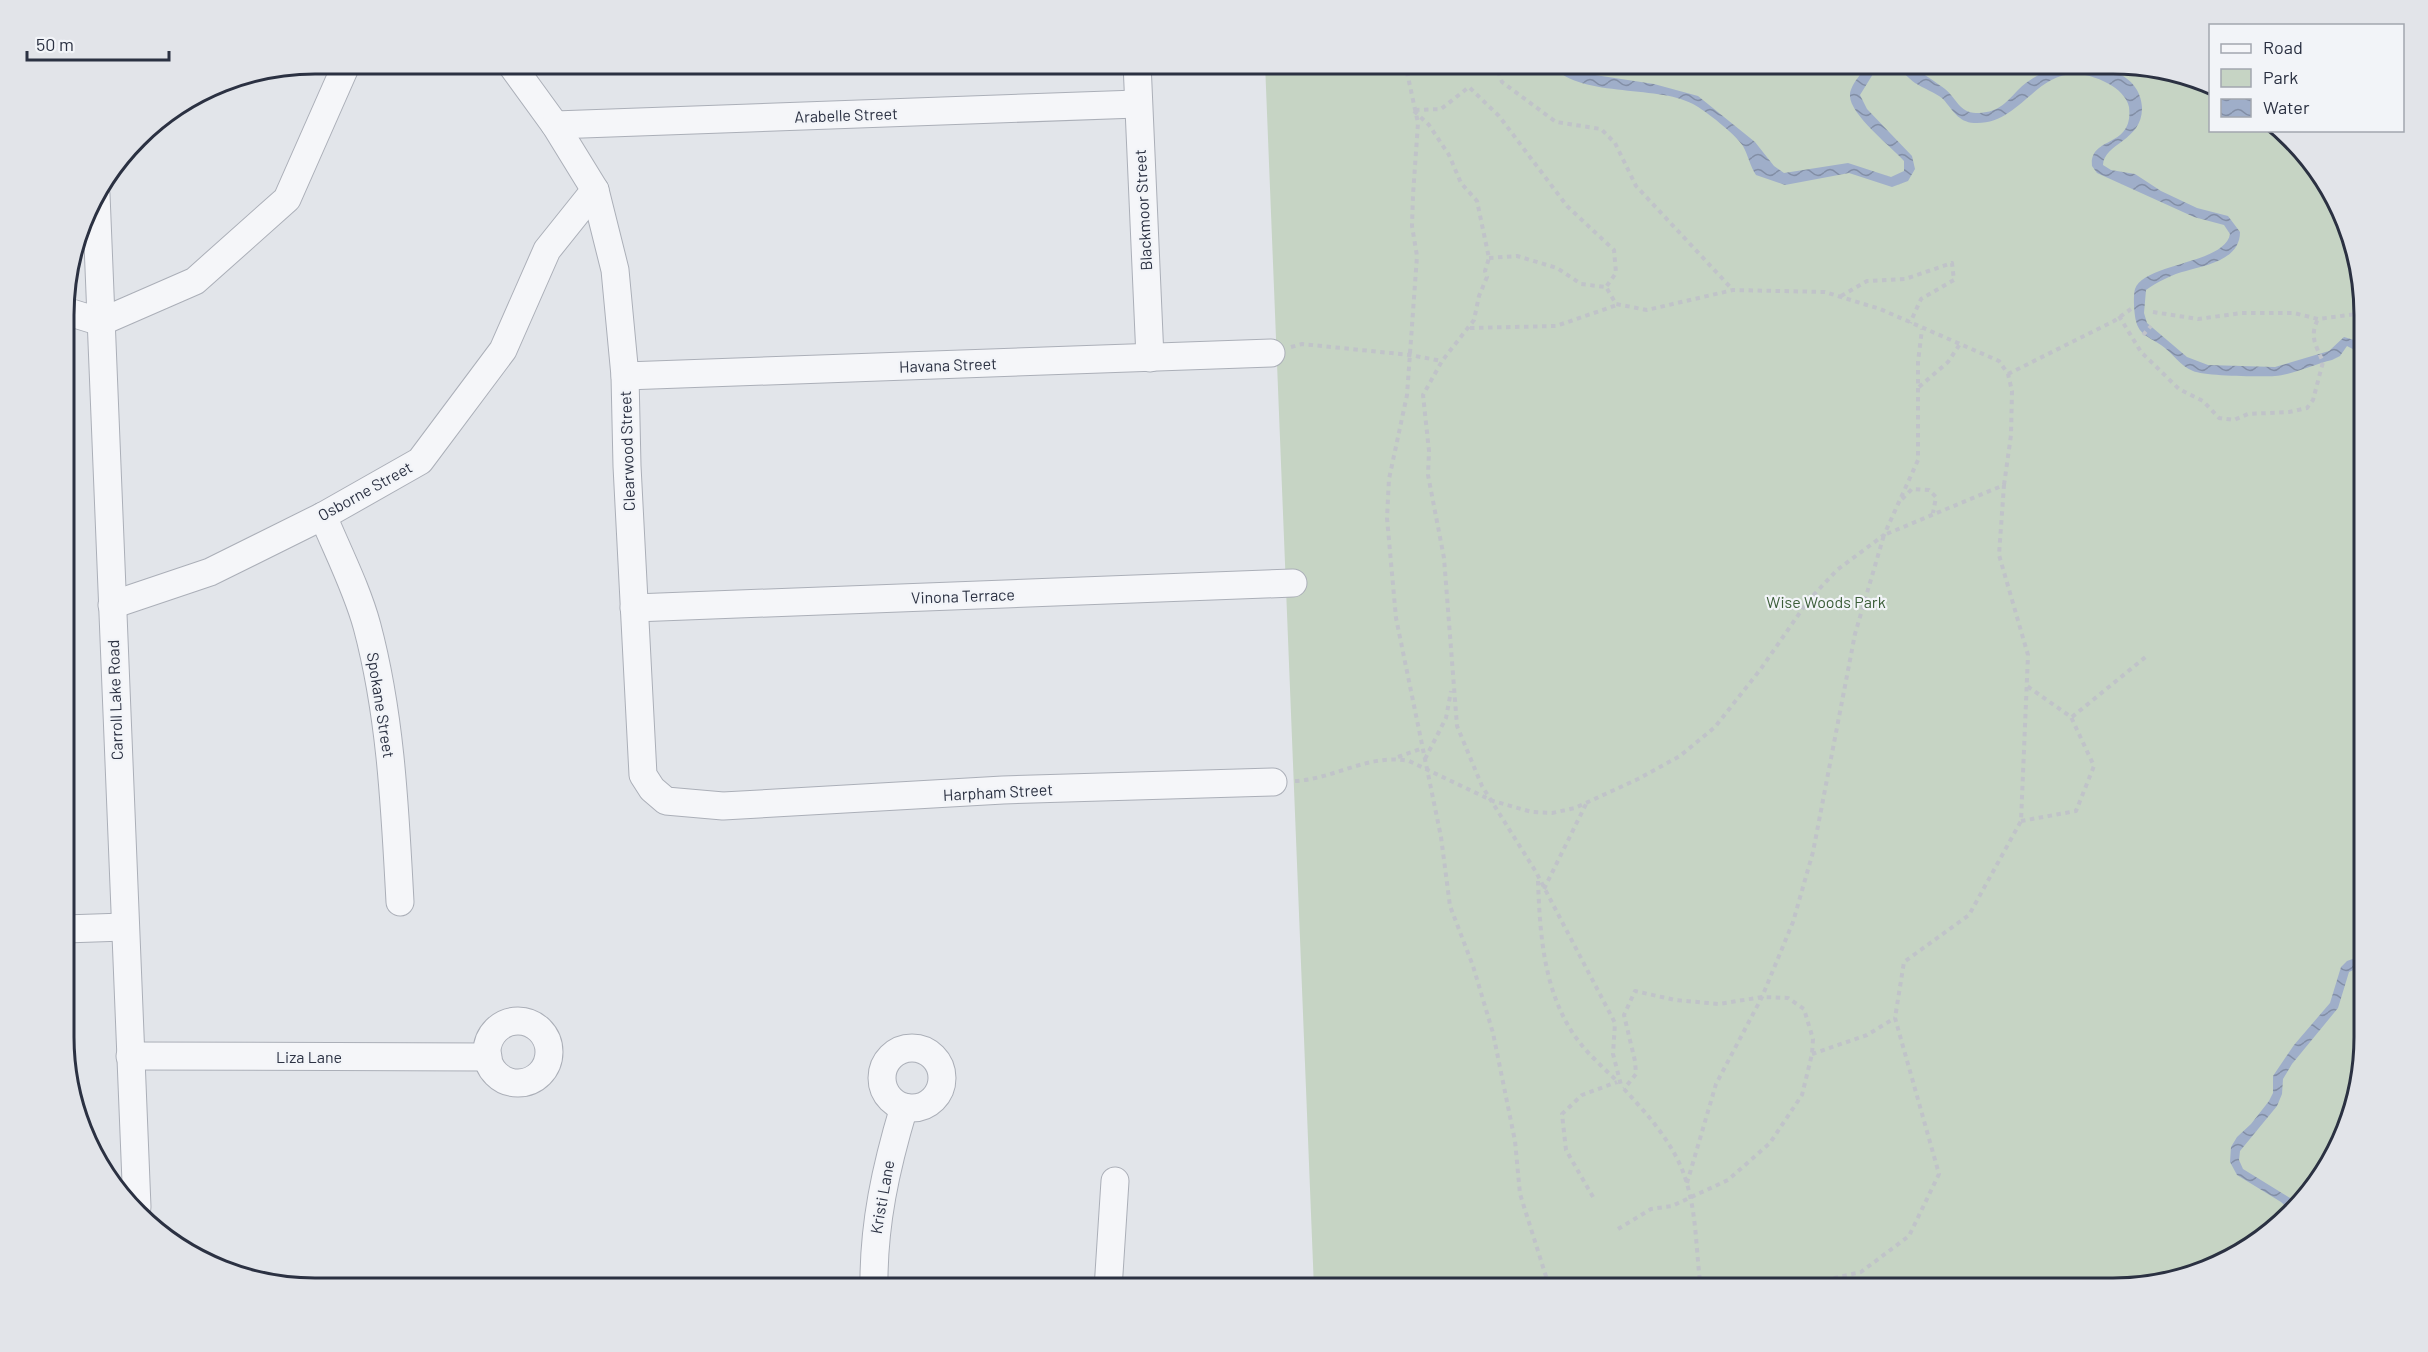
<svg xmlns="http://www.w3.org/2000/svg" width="2428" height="1352" font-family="Barlow,sans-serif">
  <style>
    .park { fill: #c6d4c4 }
    .water { fill: url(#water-waves) }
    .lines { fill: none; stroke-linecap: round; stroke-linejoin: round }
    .minor-casing { stroke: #abafb8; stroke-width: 29 }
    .path { stroke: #c0c3c9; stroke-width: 4; stroke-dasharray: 4.5 4.5; stroke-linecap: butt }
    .minor { stroke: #f5f6f9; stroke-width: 27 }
    .labels { text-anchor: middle; stroke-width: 4.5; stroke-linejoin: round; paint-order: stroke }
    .street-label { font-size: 16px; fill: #2b3142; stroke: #f2f4f8 }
    .park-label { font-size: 16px; fill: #3b5d38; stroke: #f2f4f8 }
    .rim { fill: none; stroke: #2b3142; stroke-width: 3 }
  </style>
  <defs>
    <pattern id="water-waves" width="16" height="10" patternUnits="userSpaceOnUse" patternTransform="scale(1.5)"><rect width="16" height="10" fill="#9faec9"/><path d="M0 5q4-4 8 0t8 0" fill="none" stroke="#828ea5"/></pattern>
  </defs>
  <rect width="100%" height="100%" fill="#e2e5ea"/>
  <!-- park -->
  <polygon class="park" points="1265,63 2114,63 2179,72 2210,85 2210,130 2275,131 2323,175 2352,234 2364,298 2364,1054 2331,1163 2292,1215 2240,1255 2130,1288 1314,1289"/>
  <!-- water -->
  <g class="water">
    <path d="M1550,63H1563L1595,75L1654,84L1698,96L1755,142L1774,166L1784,173L1848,163L1891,177L1904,171V161C1891,146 1849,114 1850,95C1850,85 1864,70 1870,63C1880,63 1898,60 1907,64C1912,66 1940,85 1945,89C1956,98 1960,113 1976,113C1997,113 2005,104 2018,90C2047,62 2081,62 2116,73C2131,78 2141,91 2142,107C2143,141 2104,143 2103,165L2111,170L2135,174L2161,191L2197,208L2228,216L2240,232C2240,260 2206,265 2186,271C2173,274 2157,282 2146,290L2144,313L2147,323L2187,357L2208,365L2275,367L2329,351L2344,337L2364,343V355L2347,346L2340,356L2332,360C2315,364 2291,375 2275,376C2261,377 2204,376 2193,371C2180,366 2173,353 2161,345C2151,338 2139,335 2136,321C2134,313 2133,296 2135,289C2144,263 2225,264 2230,234L2224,225L2194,217L2097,173L2092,166C2089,135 2134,149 2129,107C2127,97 2118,89 2109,84C2039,47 2029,126 1974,123C1958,122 1953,110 1943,99C1935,92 1924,89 1915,83C1908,78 1902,70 1894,66C1890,64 1889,65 1885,65L1873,74L1860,95L1867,109L1912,156L1915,169L1908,181L1892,187L1849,173L1785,185L1756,175C1750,166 1748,155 1743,146C1735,134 1706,111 1693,104C1656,84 1576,99 1550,63Z"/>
    <polygon points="2364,955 2364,965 2349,972 2338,1008 2292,1064 2283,1079 2282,1094 2277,1106 2240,1151 2239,1160 2243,1169 2300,1204 2293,1213 2281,1202 2237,1175 2230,1162 2231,1147 2237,1137 2251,1124 2269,1101 2273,1093 2273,1076 2294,1045 2330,1003 2341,967 2347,961"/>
  </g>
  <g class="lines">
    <defs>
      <g id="minor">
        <polyline points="510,63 555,125 595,190 615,270 625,376 627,466 643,775 652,789 666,801 723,806 1003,790 1273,782"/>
        <polyline points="1137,63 1150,358"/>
        <polyline points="555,125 1137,104"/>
        <polyline points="96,194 137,1207"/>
        <polyline points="65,311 101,322 195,281 287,199 347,63"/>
        <polyline points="625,376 1271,353"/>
        <path d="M323,516C338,552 357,589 367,626C391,716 395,810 400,902"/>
        <polyline points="112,605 210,572 323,516 420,461 503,350 547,250 595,190"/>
        <polyline points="634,608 1293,583"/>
        <polyline points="65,929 124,927"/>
        <circle cx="518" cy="1052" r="31"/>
        <circle cx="912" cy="1078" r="30"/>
        <polyline points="130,1056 488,1057"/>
        <path d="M874,1289C873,1225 886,1167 904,1107"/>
        <polyline points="1108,1289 1115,1181"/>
      </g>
    </defs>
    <!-- minor casing -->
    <use href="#minor" class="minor-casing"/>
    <!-- path -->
    <g class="path">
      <polyline points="1405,63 1418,123 1413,195 1412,226 1417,256 1407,395 1389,479 1387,518 1396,618 1441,837 1450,906 1473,966 1493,1033 1515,1141 1520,1194 1550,1289"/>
      <polyline points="1495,63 1502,82 1556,122 1601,129 1615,143 1636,186 1733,290"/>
      <polyline points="1415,110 1441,109 1469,87 1499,116 1567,206 1614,250 1616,273 1606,287"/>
      <polyline points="1414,111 1429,125 1449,155 1461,183 1477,201 1489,258 1485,271 1487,277 1479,296 1474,320 1442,361 1423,395 1429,451 1428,475 1444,558 1457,726 1482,786 1536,872 1615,1023 1613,1054 1621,1085"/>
      <polyline points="1489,258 1517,256 1557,268 1581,284 1606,287 1616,304 1647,310 1733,290 1825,292 1880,309 1999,361 2008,374 2012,391 2011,435 2004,485"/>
      <polyline points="1841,296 1867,281 1905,279 1952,263 1954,280 1921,299 1910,323"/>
      <polyline points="2153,312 2198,319 2242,313 2294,313 2318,319 2364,313"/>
      <path d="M2119,316L2141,352L2179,389L2203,401L2219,418L2234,420L2248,414L2289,412L2307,408L2313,400L2323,362C2316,345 2309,337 2318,319"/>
      <polyline points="1470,328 1556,326 1617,305"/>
      <polyline points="2143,335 2151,326"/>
      <polyline points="1291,347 1302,344 1410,355 1442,361"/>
      <polyline points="2008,374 2114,321 2131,309"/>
      <polyline points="1919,387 1948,362 1960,344"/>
      <polyline points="1902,499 1912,489 1929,490 1936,497 1933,513"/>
      <polyline points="2072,717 2148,655"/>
      <polyline points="1398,757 1423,748"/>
      <polyline points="1425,759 1446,718 1451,691"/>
      <path d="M1295,781C1334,779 1370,753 1409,761L1493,801L1532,812L1552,813L1575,808L1638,779L1680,756L1715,727L1760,670L1808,601L1837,570L1884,535L1918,460V362L1922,329"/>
      <polyline points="2021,821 2076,811 2094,766 2071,717 2027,686"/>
      <path d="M1538,881C1540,937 1544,997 1580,1043C1591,1057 1606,1070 1619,1083"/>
      <polyline points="1544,889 1586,804"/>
      <polyline points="1812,1054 1867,1035 1895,1018"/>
      <path d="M1624,1089C1649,1116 1677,1147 1687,1184C1697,1217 1696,1254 1701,1289"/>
      <polyline points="1687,1183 1716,1084 1762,997 1793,922 1813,852 1855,634 1884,535 2004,485 1999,555 2028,655 2021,821 1969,915 1904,962 1895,1018 1939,1174 1909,1236 1861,1272 1785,1289"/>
      <polyline points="1593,1197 1566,1150 1562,1114 1582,1095 1617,1082"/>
      <polyline points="1618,1229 1651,1209 1672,1206 1728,1180 1770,1143 1802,1095 1812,1054 1813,1039 1804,1009 1788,998 1762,997 1719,1004 1675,1000 1635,991 1624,1015 1635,1061 1636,1074 1624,1089"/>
    </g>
    <!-- minor -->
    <use href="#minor" class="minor"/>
  </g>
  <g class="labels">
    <!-- street labels -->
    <g class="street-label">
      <text transform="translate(846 115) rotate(-2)" y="6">Arabelle Street</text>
      <text transform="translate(1143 210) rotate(-93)" y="6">Blackmoor Street</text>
      <text transform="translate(948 365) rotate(-2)" y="6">Havana Street</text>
      <text transform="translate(627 451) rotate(-92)" y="6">Clearwood Street</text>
      <text transform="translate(365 491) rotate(-29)" y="6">Osborne Street</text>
      <text transform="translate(963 596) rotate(-2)" y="6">Vinona Terrace</text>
      <text transform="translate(115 700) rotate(-92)" y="6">Carroll Lake Road</text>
      <text transform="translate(381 705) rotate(81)" y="6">Spokane Street</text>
      <text transform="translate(998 792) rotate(-3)" y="6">Harpham Street</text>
      <text x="309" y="1063">Liza Lane</text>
      <text transform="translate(882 1197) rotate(-80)" y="6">Kristi Lane</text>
    </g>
    <!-- park labels -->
    <g class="park-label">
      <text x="1826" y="608">Wise Woods Park</text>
    </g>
  </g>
  <!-- crop -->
  <path d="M0 0H2428V1352H0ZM315 74H2113A241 241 0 0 1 2354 315V1037A241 241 0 0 1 2113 1278H315A241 241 0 0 1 74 1037V315A241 241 0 0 1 315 74Z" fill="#e2e4e9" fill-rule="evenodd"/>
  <path class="rim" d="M315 74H2113A241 241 0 0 1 2354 315V1037A241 241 0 0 1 2113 1278H315A241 241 0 0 1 74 1037V315A241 241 0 0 1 315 74Z"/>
  <!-- legend -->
  <rect x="2209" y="24" width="195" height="108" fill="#f2f4f8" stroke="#a2a6af" stroke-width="1.5"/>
  <rect x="2221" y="44" width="30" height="9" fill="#f5f6f9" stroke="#a2a6af" stroke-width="1.5"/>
  <text x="2263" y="54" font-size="18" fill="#2b3142">Road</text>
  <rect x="2221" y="69" width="30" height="18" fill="#c6d4c4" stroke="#a2a6af" stroke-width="1.5"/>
  <text x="2263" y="84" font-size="18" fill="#2b3142">Park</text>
  <rect x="2221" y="99" width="30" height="18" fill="url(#water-waves)" stroke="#a2a6af" stroke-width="1.5"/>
  <text x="2263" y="114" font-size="18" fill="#2b3142">Water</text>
  <!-- scale -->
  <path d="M27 51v9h142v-9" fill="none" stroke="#2b3142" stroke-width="3"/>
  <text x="36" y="51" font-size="18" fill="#2b3142" stroke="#f2f4f8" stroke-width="4.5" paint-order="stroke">50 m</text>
</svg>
